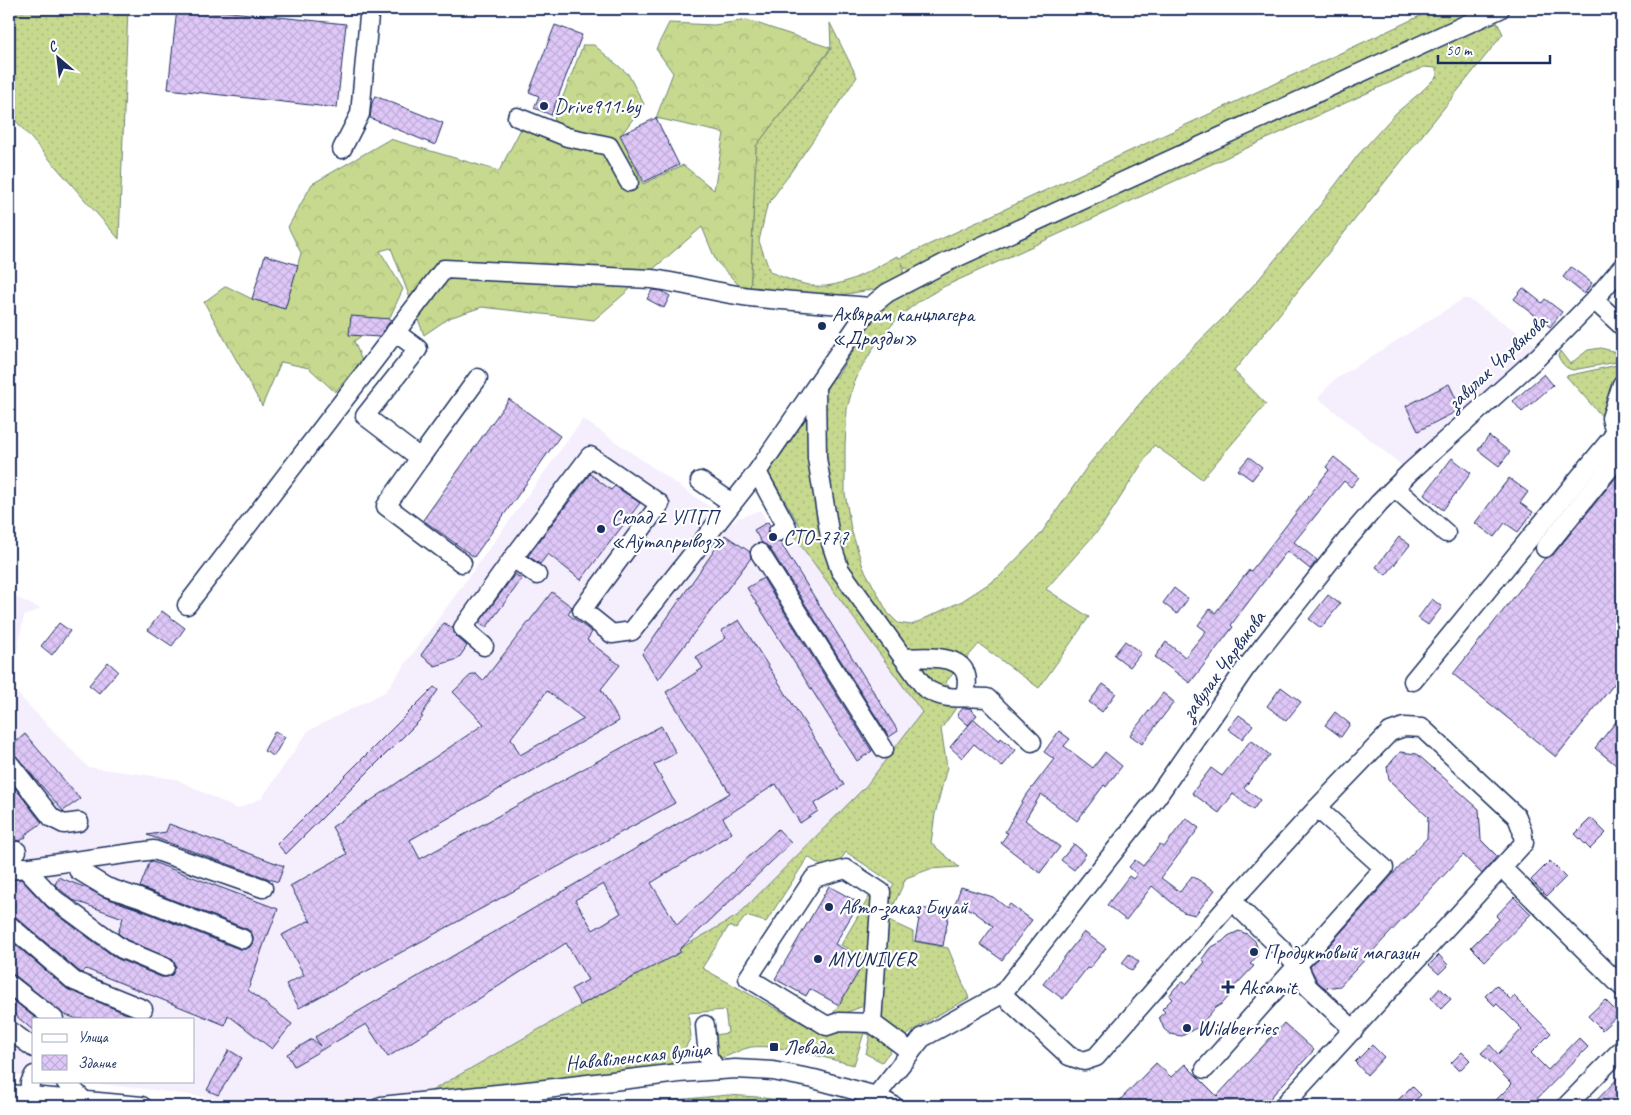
<svg xmlns="http://www.w3.org/2000/svg" width="1631" height="1115" font-family="Caveat,sans-serif">
  <style>
    .built { fill: #f5eefd }
    .grass { fill: url(#grass-dots); stroke: #708476; fill-rule: evenodd }
    .forest { fill: url(#forest-crowns); stroke: #708476 }
    .building { fill: url(#building-cross-hatch); stroke: #1b2f5e; fill-rule: evenodd }
    .lines { fill: none; stroke-linecap: round; stroke-linejoin: round }
    .minor-casing { stroke: #1b2f5e; stroke-width: 21 }
    .minor { stroke: #fff; stroke-width: 18 }
    .poi-dot { fill: #1b2f5e; stroke: #fff; stroke-width: 2 }
    .labels { text-anchor: middle; stroke-width: 4.5; stroke-linejoin: round; paint-order: stroke }
    .poi-label { font-size: 21px; fill: #1b2f5e; stroke: #fff; text-anchor: start }
    .street-label { font-size: 21px; fill: #1b2f5e; stroke: #fff }
  </style>
  <defs>
    <pattern id="grass-dots" width="8" height="8" patternUnits="userSpaceOnUse" patternTransform="scale(1.25)"><rect width="8" height="8" fill="#c6d98e"/><path d="M2 2h.1M6 6h.1" fill="none" stroke="#aabb7d" stroke-width="1.8" stroke-linecap="round"/></pattern>
    <pattern id="forest-crowns" width="20" height="18" patternUnits="userSpaceOnUse" patternTransform="scale(1.25)"><rect width="20" height="18" fill="#c6d98e"/><path d="M2 6a3 3 0 1 1 6 0M12 15a3 3 0 1 1 6 0" fill="none" stroke="#aabb7d"/></pattern>
    <pattern id="building-cross-hatch" width="8" height="8" patternUnits="userSpaceOnUse" patternTransform="scale(1.25)"><rect width="8" height="8" fill="#dfc8f8"/><path d="M0 0l8 8M0 8l8-8" fill="none" stroke="#bfacd7"/></pattern>
  </defs>
  <rect width="100%" height="100%" fill="#fff"/>
  <filter id="ink" filterUnits="userSpaceOnUse"><feTurbulence type="fractalNoise" baseFrequency=".02" numOctaves="2"/><feDisplacementMap in="SourceGraphic" scale="10" xChannelSelector="R" yChannelSelector="G"/><feConvolveMatrix kernelMatrix="1 2 1 2 8 2 1 2 1" color-interpolation-filters="sRGB"/></filter>
  <g filter="url(#ink)">
    <!-- built -->
    <g class="built">
      <polygon points="1463,299 1469,299 1537,346 1546,348 1410,472 1318,398 1334,380"/>
      <polygon points="583,419 733,523 738,517 742,517 760,510 778,539 794,536 922,712 866,786 737,916 426,1094 288,1106 268,1106 146,1089 71,1081 194,1081 194,1019 34,1019 34,1077 9,1074 9,594 41,609 24,616 10,686 88,767 176,779 237,809 262,798 308,731 385,692"/>
    </g>
    <!-- grass -->
    <g class="grass">
      <polygon points="9,9 128,9 119,239 9,113"/>
      <path d="M1435,9H1481L1043,213L908,272L901,262L904,274L876,289L806,301L750,297L756,146L831,49L830,23L857,77L767,206L759,241L770,272C787,279 809,288 826,286C852,283 875,268 897,256L900,258Z"/>
      <path d="M1495,18L1503,34L1234,371L1266,404L1202,479L1154,445L1102,526L1046,589L1089,617L1039,688L979,644L945,683L964,697L941,729L947,767L935,814L931,843L959,867L930,869L906,878L887,920L913,932V941L948,948L969,998C937,1016 903,1031 882,1062L866,1054L870,1035L864,1033L854,1065C824,1058 781,1044 751,1047C741,1049 731,1055 722,1058L714,1050V1035L728,1033L725,1010L688,1013L691,1037L677,1064L426,1094L737,916L866,786L922,712L794,536L801,528L768,472L816,388L837,376L877,313L889,298ZM1424,67L1436,68L1437,76L1421,92L1396,113L1358,155L1321,204L1259,279L1229,312L1157,383L1089,464L1040,535L999,577L962,601L911,625L898,623L888,613L863,567L851,529L845,493V446L847,409L855,379L877,342L899,317L918,302L943,287ZM846,852L894,884L881,904L872,1023L827,1026L822,1034L702,968L729,926L736,929L746,916L766,922L808,857L832,873Z"/>
      <path d="M1601,348L1616,352L1622,349V361L1573,370C1565,368 1562,364 1558,356L1560,351L1570,364L1588,350Z"/>
      <polygon points="1622,364 1622,378 1606,421 1566,376"/>
      <polygon points="869,897 875,901 869,1004 829,1019 839,1005 866,959 841,945"/>
      <polygon points="728,1095 757,1097 822,1106 612,1106"/>
    </g>
    <!-- forest -->
    <polygon class="forest" points="747,20 831,48 756,146 750,297 716,261 702,227 594,320 482,307 449,318 424,335 391,248 380,251 403,289 390,317 354,341 362,361 335,392 309,368 281,362 262,406 204,302 226,286 252,299 285,309 301,253 288,227 312,184 390,139 499,171 523,125 548,135 583,45 594,45 628,74 644,104 621,135 643,184 683,165 714,190 724,133 656,118 673,73 656,49 669,23 714,25"/>
    <!-- building -->
    <g class="building">
      <polygon points="177,9 202,9 346,24 337,108 168,89"/>
      <polygon points="555,25 582,35 551,115 534,108 539,96 529,92"/>
      <polygon points="375,96 443,123 435,145 370,118 372,103"/>
      <polygon points="656,118 679,165 644,182 620,135"/>
      <polygon points="265,255 298,265 285,309 252,299"/>
      <polygon points="1571,267 1592,283 1584,294 1563,277"/>
      <polygon points="1523,288 1542,303 1545,299 1562,312 1550,327 1514,299"/>
      <polygon points="652,290 662,291 670,296 664,308 647,299"/>
      <polygon points="351,316 391,319 391,320 379,337 349,335"/>
      <polygon points="1544,374 1553,385 1522,412 1513,401"/>
      <polygon points="1449,384 1461,409 1418,431 1406,406"/>
      <polygon points="509,399 560,436 474,557 423,520"/>
      <polygon points="1489,436 1510,452 1499,466 1478,450"/>
      <polygon points="1249,457 1262,467 1252,480 1238,470"/>
      <polygon points="1334,457 1359,477 1351,487 1344,481 1294,542 1317,560 1310,569 1287,551 1231,625 1233,627 1190,683 1155,657 1166,642 1185,657 1206,631 1198,625 1210,609 1215,613 1249,570 1251,571 1329,470 1326,467"/>
      <polygon points="1452,458 1471,473 1443,510 1424,495"/>
      <polygon points="1622,470 1622,674 1556,757 1453,674 1545,558 1553,555"/>
      <polygon points="590,474 611,490 615,486 640,503 581,580 548,554 540,564 528,556"/>
      <polygon points="1509,478 1528,492 1520,503 1533,512 1518,532 1505,523 1494,537 1475,523"/>
      <polygon points="768,522 770,526 767,531 769,538 773,541 780,542 898,731 889,737 769,547 762,543 754,530"/>
      <polygon points="725,535 750,552 751,558 658,680 642,654"/>
      <polygon points="1399,537 1410,545 1386,575 1376,567"/>
      <polygon points="515,574 522,579 486,628 479,623"/>
      <polygon points="763,578 872,751 857,761 747,588"/>
      <polygon points="1174,588 1188,599 1177,614 1163,603"/>
      <path d="M552,592L572,607L568,614L592,632L587,640L620,665L601,689L619,721L410,840L420,859L661,726L676,753L654,765L675,803L299,1008L286,984L304,975L282,935L308,921L311,922L290,886L347,854L332,827L484,724L453,692L472,674H476L483,681ZM547,691L584,719L520,755L511,738Z"/>
      <polygon points="1328,595 1340,604 1321,628 1309,619"/>
      <polygon points="1432,599 1442,607 1428,625 1418,618"/>
      <polygon points="162,611 185,628 172,646 148,630"/>
      <path d="M739,620L844,785L814,804L818,811L800,823L776,784L723,818L732,833L651,883L677,925L778,829L791,843L679,950L681,952L580,1005L571,989L588,980L566,943L388,1057L366,1024L294,1066L287,1054L312,1039L320,1046L315,1037L730,793L666,692L703,668L696,657L726,638L721,631ZM603,884L621,913L593,930L575,900Z"/>
      <polygon points="59,623 70,631 52,655 41,646"/>
      <polygon points="444,623 453,628 456,636 467,646 458,659 435,666 421,655"/>
      <polygon points="1125,641 1141,653 1130,667 1114,655"/>
      <polygon points="108,662 118,671 99,693 89,685"/>
      <polygon points="1103,684 1116,693 1102,712 1089,702"/>
      <polygon points="434,687 438,690 421,716 423,717 286,854 277,844"/>
      <polygon points="1281,687 1301,702 1286,721 1267,706"/>
      <polygon points="1163,693 1174,702 1142,744 1130,735"/>
      <polygon points="963,708 970,708 977,715 968,725 957,715"/>
      <polygon points="1335,712 1350,724 1341,737 1325,725"/>
      <polygon points="1622,714 1622,770 1595,748"/>
      <polygon points="1239,715 1253,725 1242,739 1228,729"/>
      <polygon points="974,719 999,741 1001,738 1016,750 1002,767 974,744 962,758 950,747"/>
      <polygon points="275,731 285,737 274,756 264,751"/>
      <polygon points="1059,731 1070,739 1064,746 1093,768 1105,752 1122,766 1106,787 1104,785 1077,821 1041,794 1025,820 1060,847 1040,873 1001,843 1008,833 1005,832 1025,797 1054,759 1044,752"/>
      <polygon points="25,734 80,799 63,811 9,748"/>
      <polygon points="1251,740 1270,755 1244,788 1260,800 1253,810 1233,794 1219,813 1192,793 1211,768 1222,776"/>
      <polygon points="1400,752 1417,754 1479,809 1481,840 1497,856 1482,874 1463,855 1340,986 1325,988 1317,981 1310,967 1393,874 1427,838 1428,817 1389,780 1387,767"/>
      <polygon points="9,780 42,823 25,835 26,837 20,841 16,840 9,844"/>
      <polygon points="1186,818 1199,828 1161,878 1180,892 1192,876 1215,890 1195,915 1183,912 1152,886 1126,920 1107,905 1129,876 1133,879 1137,874 1129,867 1135,860 1143,866 1160,844 1164,847"/>
      <polygon points="1591,818 1606,833 1590,849 1575,834"/>
      <polygon points="169,824 284,866 278,882 147,835 166,832"/>
      <polygon points="1074,844 1086,854 1074,870 1061,860"/>
      <polygon points="150,861 278,909 268,935 267,935 248,990 292,1024 272,1049 228,1015 225,1025 86,969 82,973 80,972 16,917 9,915 9,883 11,880 21,879 48,908 116,958 161,977 167,977 172,975 176,966 173,960 127,940 118,933 123,918 73,900 55,885 58,877 89,889 103,897 135,908 239,949 245,949 250,947 253,942 253,937 251,932 247,929 140,887"/>
      <polygon points="1550,861 1566,877 1547,896 1531,880"/>
      <polygon points="829,886 859,903 835,944 865,961 839,1005 810,989 806,996 775,979"/>
      <polygon points="961,887 993,897 1007,908 1010,904 1032,920 1002,960 980,944 993,926 973,911 955,904"/>
      <polygon points="1514,897 1531,914 1485,961 1471,947 1499,919 1496,916"/>
      <polygon points="921,908 949,913 943,946 915,941"/>
      <polygon points="1239,931 1247,934 1255,941 1258,950 1257,956 1250,964 1254,966 1234,987 1229,996 1223,1003 1215,1008 1197,1029 1196,1028 1182,1036 1170,1034 1164,1029 1159,1017 1165,1012 1162,1009 1172,999 1169,996 1175,988 1184,981 1186,984 1205,962 1202,959 1210,948 1223,941 1228,936"/>
      <polygon points="1084,932 1106,948 1089,969 1087,968 1063,999 1043,984"/>
      <polygon points="9,939 67,989 139,1019 77,1019 63,1014 16,976 9,974"/>
      <polygon points="1129,954 1139,962 1132,971 1122,963"/>
      <polygon points="1439,955 1448,965 1439,974 1429,965"/>
      <polygon points="1496,985 1511,1000 1514,996 1551,1033 1531,1053 1548,1070 1579,1038 1588,1047 1530,1106 1490,1106 1512,1084 1481,1053 1490,1045 1498,1054 1522,1029 1497,1004 1495,1006 1485,996"/>
      <polygon points="1440,988 1451,999 1441,1009 1431,998"/>
      <polygon points="9,997 34,1017 34,1031 9,1010"/>
      <polygon points="1605,1000 1619,1014 1602,1030 1588,1016"/>
      <polygon points="1284,1023 1314,1050 1263,1106 1114,1106 1156,1063 1171,1077 1185,1064 1217,1096"/>
      <polygon points="1372,1045 1384,1057 1367,1075 1355,1062"/>
      <polygon points="229,1050 242,1058 218,1095 207,1090"/>
      <polygon points="1462,1052 1470,1060 1459,1071 1451,1063"/>
      <polygon points="1622,1074 1622,1106 1591,1106"/>
      <polygon points="1412,1086 1421,1095 1409,1106 1405,1106 1398,1100"/>
    </g>
    <g class="lines">
      <defs>
        <g id="minor">
          <polyline points="517,117 567,137 609,146 629,182"/>
          <polyline points="342,149 360,114 369,16"/>
          <polyline points="1594,300 1622,326"/>
          <polyline points="395,332 418,349 365,416 420,458 478,378"/>
          <path d="M816,388L817,458L831,543L840,570L925,688C946,702 962,696 987,698L1032,742"/>
          <polyline points="420,458 386,506 462,563"/>
          <polyline points="757,472 787,527 778,532"/>
          <polyline points="700,481 732,503"/>
          <polyline points="1395,488 1446,533"/>
          <polyline points="1545,548 1622,453"/>
          <polyline points="760,553 884,749"/>
          <polyline points="513,558 590,456 660,504 582,610 612,634 632,631 757,472 870,307 887,293 947,262 1500,9"/>
          <path d="M187,605L444,269L651,279C684,283 716,293 750,297C790,301 830,304 870,307"/>
          <polyline points="484,646 463,628 513,558 537,575"/>
          <path d="M903,658C932,657 979,652 964,697"/>
          <polyline points="1413,681 1615,434 1611,418 1622,384"/>
          <polyline points="9,763 52,818 64,824 79,822"/>
          <polyline points="9,856 17,851"/>
          <polyline points="24,867 54,899 122,949 165,967"/>
          <polyline points="1502,868 1622,987"/>
          <polyline points="9,870 154,850 263,888"/>
          <polyline points="78,870 106,887 139,898 243,939"/>
          <polyline points="1232,901 1298,965 1308,987 1354,1030"/>
          <polyline points="9,925 74,981 143,1009"/>
          <polyline points="9,984 54,1019"/>
          <polyline points="1002,994 1069,1056 1084,1061 1096,1057 1232,901 1317,808 1384,868 1205,1069"/>
          <polyline points="872,1023 881,892 846,869 814,878 748,978 827,1026 839,1022 872,1023 911,1052"/>
          <polyline points="705,1025 708,1057 717,1070"/>
          <polyline points="9,1030 34,1048"/>
          <polyline points="65,1081 84,1101"/>
          <polyline points="9,1094 142,1106"/>
          <polyline points="29,1095 30,1083 34,1075"/>
          <polyline points="381,1106 546,1089 679,1073 735,1069 773,1071 814,1079 876,1096 894,1106"/>
          <polyline points="872,1106 876,1096 922,1038 1002,994 1157,797 1245,669 1346,541 1379,503 1410,472 1538,357 1594,300 1622,267"/>
          <polyline points="1283,1106 1524,843 1522,830 1517,817 1422,728 1404,727 1390,732 1317,808"/>
          <polyline points="1566,1106 1622,1049"/>
        </g>
      </defs>
      <!-- minor casing -->
      <use href="#minor" class="minor-casing"/>
      <!-- minor -->
      <use href="#minor" class="minor"/>
    </g>
  </g>
  <!-- markers -->
  <g class="poi-dot">
    <circle cx="544" cy="106" r="5"/>
    <circle cx="822" cy="326" r="5"/>
    <circle cx="601" cy="529" r="5"/>
    <circle cx="773" cy="537" r="5"/>
    <circle cx="829" cy="907" r="5"/>
    <circle cx="1254" cy="952" r="5"/>
    <circle cx="818" cy="959" r="5"/>
    <path d="M1225.5 979.5h5v5h5v5h-5v5h-5v-5h-5v-5h5z"/>
    <circle cx="1187" cy="1028" r="5"/>
    <rect x="769" y="1042" width="10" height="10" rx="2.5"/>
  </g>
  <g class="labels">
    <!-- poi labels -->
    <g class="poi-label">
      <text x="554" y="113">Drive911.by</text>
      <text x="832" y="321">Ахвярам канцлагера<tspan x="832" dy="24">«Дразды»</tspan></text>
      <text x="611" y="524">Склад 2 УПГП<tspan x="611" dy="24">«Аўтапрывоз»</tspan></text>
      <text x="783" y="544">СТО-777</text>
      <text x="839" y="914">Авто-заказ Биуай</text>
      <text x="1264" y="959">Продуктовый магазин</text>
      <text x="828" y="966">MYUNIVER</text>
      <text x="1239" y="994">Aksamit</text>
      <text x="1197" y="1035">Wildberries</text>
      <text x="784" y="1054">Левада</text>
    </g>
    <!-- street labels -->
    <g class="street-label">
      <text transform="translate(1497 362) rotate(-43)" y="7">завулак Чарвякова</text>
      <text transform="translate(1223 665) rotate(-54)" y="7">завулак Чарвякова</text>
      <text transform="translate(638 1056) rotate(-6)" y="7">Нававіленская вуліца</text>
    </g>
  </g>
  <!-- margin -->
  <rect width="1631" height="1115" fill="none" stroke="#fff" stroke-width="30"/>
  <rect x="15" y="15" width="1601" height="1085" fill="none" stroke="#1b2f5e" stroke-width="2" filter="url(#ink)"/>
  <!-- legend -->
  <rect x="32" y="1018" width="162" height="65" fill="#ffffff" stroke="#a4acbf"/>
  <rect x="42" y="1034" width="25" height="8" fill="#ffffff" stroke="#a4acbf"/>
  <text x="78" y="1042" font-size="15" fill="#1b2f5e">Улица</text>
  <rect x="42" y="1055" width="25" height="15" fill="url(#building-cross-hatch)" stroke="#a4acbf"/>
  <text x="78" y="1068" font-size="15" fill="#1b2f5e">Здание</text>
  <!-- north arrow -->
  <g transform="translate(58 58) rotate(332)" stroke="#ffffff" stroke-width="4" paint-order="stroke">
  <path d="M0-4L9 19L0 12L-9 19Z" fill="#1b2f5e"/>
  <text y="-8" font-size="14" font-weight="bold" text-anchor="middle" fill="#1b2f5e">С</text>
  </g>
  <!-- scale -->
  <path d="M1438 55v8h112v-8" fill="none" stroke="#1b2f5e" stroke-width="2.5"/>
  <text x="1446" y="55" font-size="15" fill="#1b2f5e" stroke="#ffffff" stroke-width="4" paint-order="stroke">50 m</text>
</svg>
